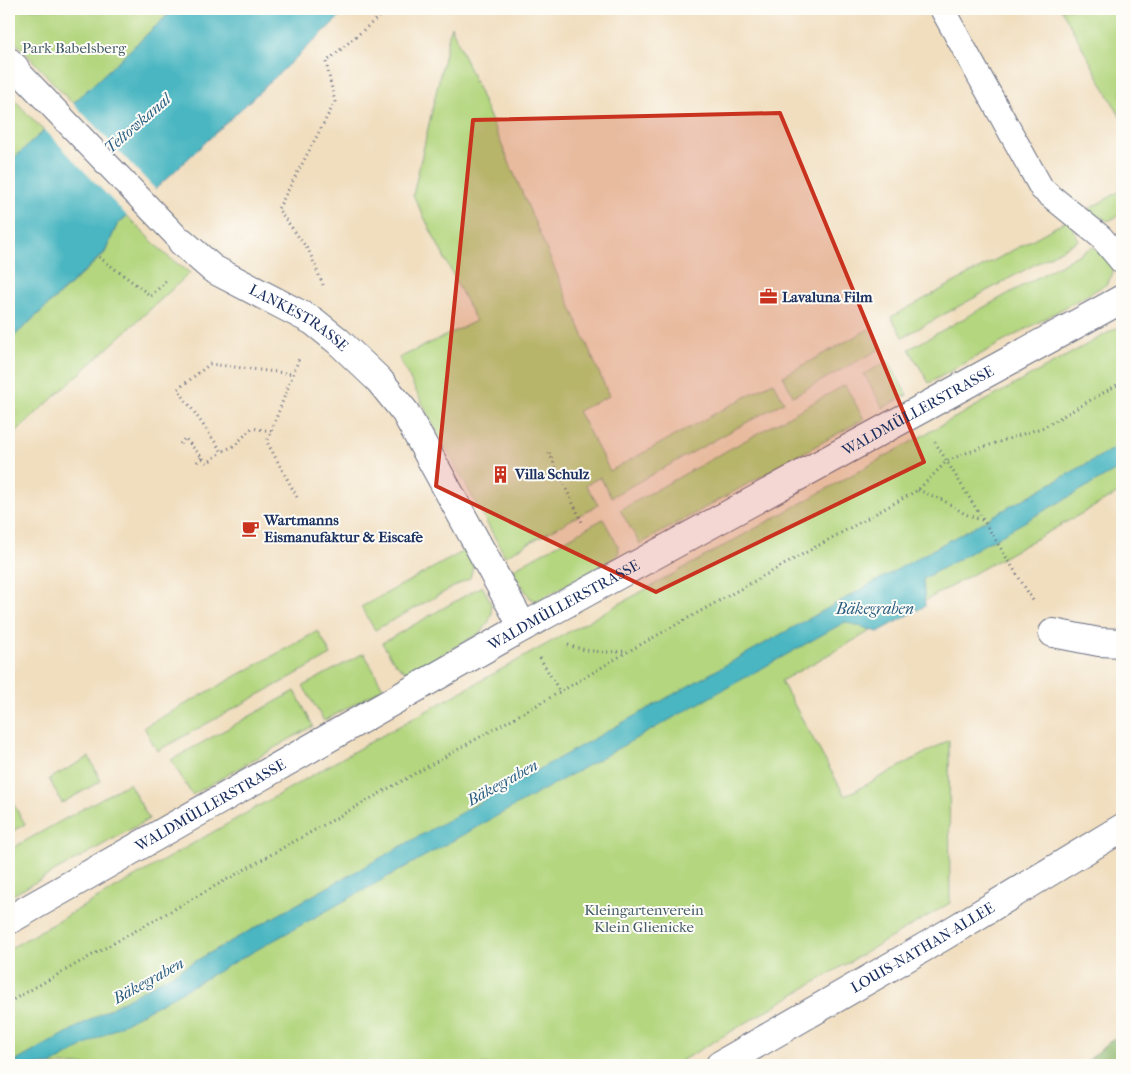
<svg xmlns="http://www.w3.org/2000/svg" width="1131" height="1074" font-family="'IM FELL French Canon',serif">
  <style>
    .green { fill: #b3d67e; stroke: #67826e }
    .forest { fill: #8eb76d; stroke: #547366 }
    .water { fill: #48b6c1; stroke: #327290 }
    .pier { fill: #f1debf }
    .lines { fill: none; stroke-linecap: round; stroke-linejoin: round }
    .lane-casing { stroke: #666c80; stroke-width: 26 }
    .street-casing { stroke: #666c80; stroke-width: 30 }
    .path { stroke: #666c80; stroke-width: 3; stroke-dasharray: 1 4; stroke-linecap: butt }
    .lane { stroke: #fff; stroke-width: 24 }
    .street { stroke: #fff; stroke-width: 28 }
    .marked { fill: #c8321e; fill-opacity: 0.2; stroke: #c8321e; stroke-width: 4; stroke-linejoin: round }
    .labels { text-anchor: middle; stroke-width: 4; stroke-linejoin: round; paint-order: stroke }
    .park-label { font-size: 15px; fill: #415966; stroke: #fdfcf7 }
    .poi-label { font-size: 15px; font-weight: bold; fill: #1b2f5e; stroke: #fdfcf7; text-anchor: start }
    .street-label { font-size: 15px; fill: #1b2f5e; stroke: #fdfcf7 }
    .water-label { font-size: 16px; font-style: italic; fill: #2b5e81; stroke: #fdfcf7 }
  </style>
  <rect width="100%" height="100%" fill="#fdfcf7"/>
  <filter id="ink" filterUnits="userSpaceOnUse"><feTurbulence type="fractalNoise" baseFrequency=".02" numOctaves="2"/><feDisplacementMap in="SourceGraphic" scale="10" xChannelSelector="R" yChannelSelector="G"/><feConvolveMatrix kernelMatrix="1 2 1 2 8 2 1 2 1" color-interpolation-filters="sRGB"/></filter>
  <filter id="wash" filterUnits="userSpaceOnUse"><feTurbulence type="fractalNoise" baseFrequency=".0096" numOctaves="4" result="noise"/><feDisplacementMap in="SourceGraphic" scale="20" xChannelSelector="R" yChannelSelector="G"/><feGaussianBlur stdDeviation="1.12" result="paint"/><feColorMatrix in="noise" values="0 0 0 0 0 0 0 0 0 0 0 0 0 0 0 0 0 1.4 0 .05"/><feComposite in="paint" operator="in"/></filter>
  <g filter="url(#wash)">
    <rect width="100%" height="100%" fill="#f1debf"/>
    <!-- green -->
    <g class="green">
      <polygon points="9,9 174,9 73,104 9,35"/>
      <polygon points="1061,9 1122,9 1122,120 1064,14"/>
      <polygon points="451,26 609,396 578,411 610,471 773,382 784,402 611,497 600,477 586,485 598,505 505,556 438,434 399,358 476,321 413,195"/>
      <polygon points="9,94 44,131 9,163"/>
      <polygon points="1122,190 1122,214 1108,221 1087,210"/>
      <polygon points="127,216 167,256 190,273 9,438 9,341 105,253 117,225"/>
      <polygon points="1068,220 1079,240 903,337 891,317"/>
      <path d="M1092,247C1100,250 1114,263 1113,272C1112,276 1109,280 1107,284L929,383L909,349Z"/>
      <polygon points="1122,325 1122,491 781,681 845,796 949,740 950,903 674,1065 9,1065 9,949 365,745"/>
      <polygon points="869,329 880,349 793,396 783,376"/>
      <polygon points="888,361 907,395 883,408 864,374"/>
      <polygon points="845,385 864,419 640,544 620,510"/>
      <polygon points="603,519 618,546 619,552 616,557 541,599 536,601 530,598 512,570"/>
      <polygon points="466,550 473,567 470,578 375,630 361,607"/>
      <path d="M482,586C494,605 496,617 480,633L410,672C396,669 390,655 382,643Z"/>
      <polygon points="318,631 331,655 157,751 144,727"/>
      <polygon points="364,653 383,688 324,721 303,686"/>
      <polygon points="295,691 313,726 192,795 171,760"/>
      <polygon points="89,757 101,781 62,803 49,779"/>
      <polygon points="129,783 149,819 9,897 9,850"/>
      <polygon points="11,800 25,824 9,833 9,801"/>
    </g>
    <!-- forest -->
    <polygon class="forest" points="1122,1031 1122,1065 1083,1065"/>
    <!-- water -->
    <g class="water">
      <polygon points="174,9 348,9 117,225 105,252 9,341 9,163"/>
      <polygon points="1122,444 1122,467 923,579 925,606 878,632 845,622 50,1065 9,1065"/>
    </g>
    <!-- pier -->
    <polygon class="pier" points="71,101 157,191 129,218 43,128"/>
  </g>
  <g filter="url(#ink)">
    <g class="lines">
      <defs>
        <g id="lane">
          <polyline points="942,9 1042,189 1101,237 1122,262"/>
          <polyline points="15,68 182,242"/>
        </g>
        <g id="street">
          <polyline points="9,62 15,68"/>
          <path id="s1" d="M182,242L213,269L313,321L338,341L379,380L405,412L523,627"/>
          <polyline points="1053,633 1099,642 1122,643"/>
          <path id="s2" d="M9,920L523,627L1122,299"/>
          <path id="s3" d="M720,1065L942,937L1122,828"/>
        </g>
      </defs>
      <!-- lane casing -->
      <use href="#lane" class="lane-casing"/>
      <!-- street casing -->
      <use href="#street" class="street-casing"/>
      <!-- path -->
      <g class="path">
        <polyline points="99,257 151,296 168,279"/>
        <polyline points="323,285 309,251 278,209 335,102 326,62 388,9"/>
        <polyline points="271,431 252,428 235,445 222,452 178,389 210,364 293,374"/>
        <polyline points="935,442 1034,602"/>
        <polyline points="180,444 185,438 207,463 222,452"/>
        <polyline points="549,453 582,522"/>
        <polyline points="197,462 202,457"/>
        <polyline points="918,490 943,500 965,514 982,520"/>
        <polyline points="297,497 267,442 300,356"/>
        <path d="M568,645C587,652 605,653 626,651"/>
        <polyline points="540,658 560,692"/>
        <polyline points="9,1002 560,692 629,651 918,490 947,461 966,453 1044,427 1122,382"/>
      </g>
      <!-- lane -->
      <use href="#lane" class="lane"/>
      <!-- street -->
      <use href="#street" class="street"/>
    </g>
  </g>
  <!-- marked area -->
  <path class="marked" d="M780,113L924,462L656,592L436,486L473,120Z"/>
  <!-- icons -->
  <defs>
    <symbol id="office-bare" viewBox="-9 -9 18 18"><path d="M-6-3h4V-5.5h4V-3h4V5H-6ZM-1-4.5V-3h2v-1.5ZM-6 0V1H6V0Z" fill="#c8321e" stroke="#fdfcf7" stroke-width="2.5" paint-order="stroke"/></symbol>
    <symbol id="building-bare" viewBox="-9 -9 18 18"><path d="M-4-6H4V6H1V3H-1V6H-4ZM-2.5-4.3h1.7v1.8h-1.7ZM.8-4.3h1.7v1.8H.8ZM-2.5-1h1.7V.8h-1.7ZM.8-1h1.7V.8H.8Z" fill="#c8321e" stroke="#fdfcf7" stroke-width="2.5" paint-order="stroke"/></symbol>
    <symbol id="cafe-bare" viewBox="-9 -9 18 18"><path d="M-5.5-4.5H6V0H3Q3 3.5 0 3.5H-2.5Q-5.5 3.5-5.5 0ZM3-3.2v2h1.7v-2ZM-6 4.5H4V6H-6Z" fill="#c8321e" stroke="#fdfcf7" stroke-width="2.5" paint-order="stroke"/></symbol>
  </defs>
  <g fill-rule="evenodd">
    <use href="#office-bare" x="756" y="284" width="25" height="25"/>
    <use href="#building-bare" x="488" y="462" width="25" height="25"/>
    <use href="#cafe-bare" x="238" y="516" width="25" height="25"/>
  </g>
  <g class="labels">
    <!-- park labels -->
    <g class="park-label">
      <text x="74" y="53">Park Babelsberg</text>
      <text x="644" y="915">Kleingartenverein<tspan x="644" dy="17">Klein Glienicke</tspan></text>
    </g>
    <!-- poi labels -->
    <g class="poi-label">
      <text x="782" y="302">Lavaluna Film</text>
      <text x="515" y="479">Villa Schulz</text>
      <text x="264" y="525">Wartmanns<tspan x="264" dy="17">Eismanufaktur &amp; Eiscafe</tspan></text>
    </g>
    <!-- street labels -->
    <g class="street-label">
      <text dy="5" stroke="none"><textPath href="#s1" startOffset="140">LANKESTRASSE</textPath></text>
      <text dy="5" stroke="none"><textPath href="#s2" startOffset="1042">WALDMÜLLERSTRASSE</textPath></text>
      <text dy="5" stroke="none"><textPath href="#s2" startOffset="638">WALDMÜLLERSTRASSE</textPath></text>
      <text dy="5" stroke="none"><textPath href="#s2" startOffset="232">WALDMÜLLERSTRASSE</textPath></text>
      <text dy="5" stroke="none"><textPath href="#s3" startOffset="234">LOUIS-NATHAN-ALLEE</textPath></text>
    </g>
    <!-- water labels -->
    <g class="water-label">
      <text transform="translate(137 123) rotate(-41)" y="6">Teltowkanal</text>
      <text x="875" y="614">Bäkegraben</text>
      <text transform="translate(502 782) rotate(-29)" y="6">Bäkegraben</text>
      <text transform="translate(148 980) rotate(-29)" y="6">Bäkegraben</text>
    </g>
  </g>
  <!-- margin -->
  <rect width="1131" height="1074" fill="none" stroke="#fdfcf7" stroke-width="30"/>
</svg>
